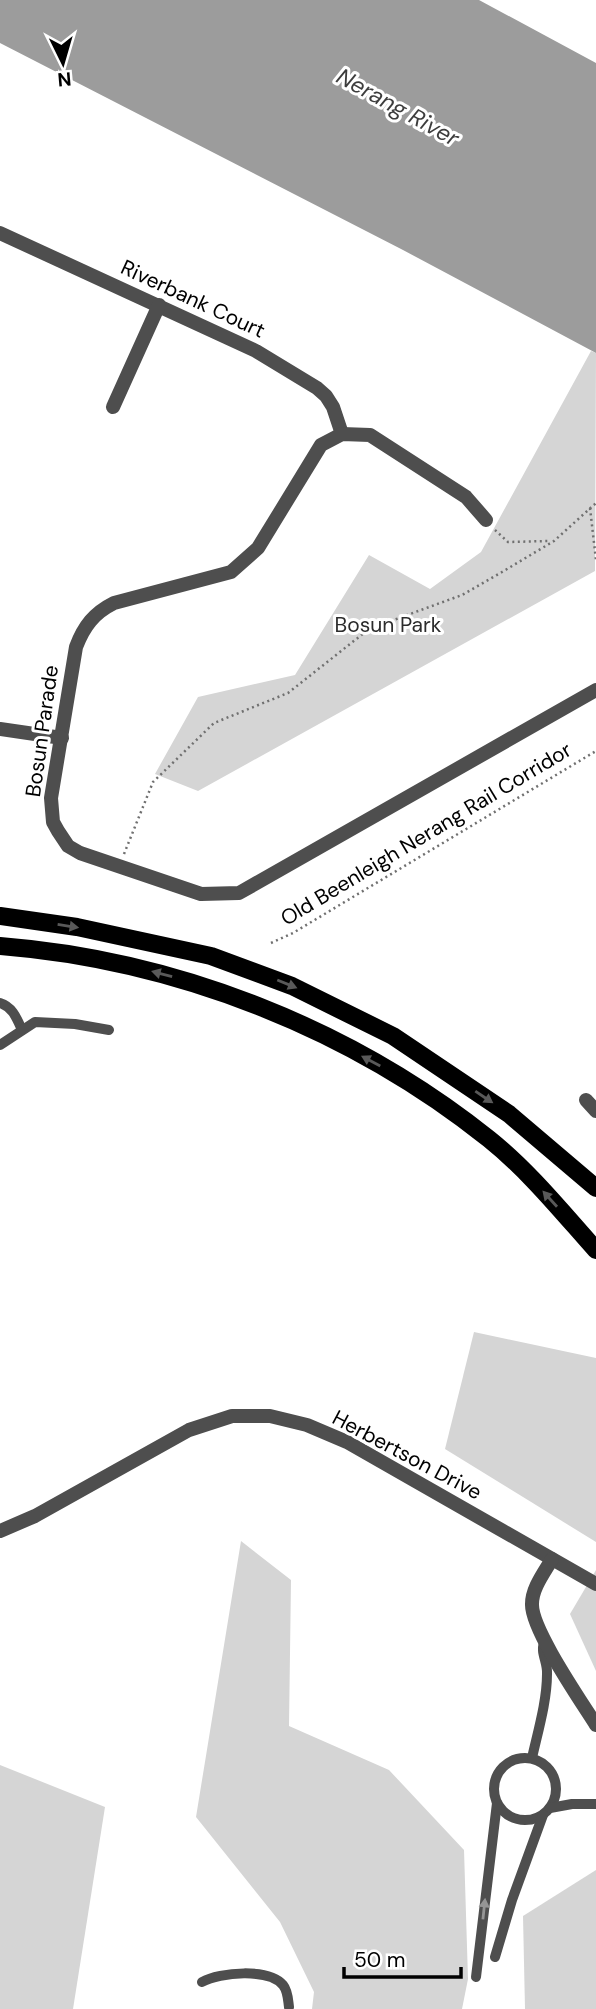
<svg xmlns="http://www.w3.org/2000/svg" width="596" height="2009" font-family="'DM Sans',sans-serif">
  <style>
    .green { fill: #d5d5d5 }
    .water { fill: #9c9c9c }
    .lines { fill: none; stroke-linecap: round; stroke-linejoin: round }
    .path { stroke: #707070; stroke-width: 2.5; stroke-dasharray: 2 3.5; stroke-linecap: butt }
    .service { stroke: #4e4e4e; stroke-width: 10 }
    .minor { stroke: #4e4e4e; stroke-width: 14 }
    .primary { stroke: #000; stroke-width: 18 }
    .oneway { fill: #595959 }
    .oneway2 { fill: #959595 }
    .labels { text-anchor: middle; stroke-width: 6; stroke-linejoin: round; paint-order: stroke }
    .street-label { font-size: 21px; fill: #000; stroke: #fff }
    .park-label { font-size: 21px; fill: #2c2c2c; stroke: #fff }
    .water-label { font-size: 23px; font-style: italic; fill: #3d3d3d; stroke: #fff }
  </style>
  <rect width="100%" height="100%" fill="#fff"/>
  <!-- green -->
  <g class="green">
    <polygon points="591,351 596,353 595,571 198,791 155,774 198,697 295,675 369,555 430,589 481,552"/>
    <polygon points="474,1332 596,1358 596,1542 445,1449"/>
    <polygon points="241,1541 291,1580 289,1726 389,1770 464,1850 468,1979 462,2009 312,2009 314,1992 280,1922 196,1817"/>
    <polygon points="596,1570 596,1671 570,1614"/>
    <polygon points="0,1765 105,1807 73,2009 0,2009"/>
    <polygon points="596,1870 596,2009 525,2009 523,1916"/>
  </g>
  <!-- water -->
  <polygon class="water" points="0,0 479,0 596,63 596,353 403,250 0,43"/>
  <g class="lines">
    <!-- path -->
    <g class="path">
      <polyline points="590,508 596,560"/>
      <polyline points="495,530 508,542 550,541"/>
      <polyline points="124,854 153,782 214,723 288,693 369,629 462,595 502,572 554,541 596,503"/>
      <polyline points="271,943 293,933 596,751"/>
    </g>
    <!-- service -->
    <g class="service">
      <path d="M0,1003C13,1007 17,1019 22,1030"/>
      <polyline points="0,1045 35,1022 75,1024 109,1030"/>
      <circle cx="525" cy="1789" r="31"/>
      <path d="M532,1758C538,1731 547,1701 547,1674C548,1662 539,1651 545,1641"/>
      <polyline points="550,1808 572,1804 596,1804"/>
      <polyline points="495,1957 512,1900 543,1815"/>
      <polyline points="476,1977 497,1803"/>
      <path d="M202,1982C220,1972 269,1968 283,1985C288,1991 288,2000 289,2007"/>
    </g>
    <!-- minor -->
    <g class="minor">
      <polyline points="0,233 256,351 317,388 326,396 333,407 342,434"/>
      <polyline points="113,407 159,305"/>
      <path d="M486,520L466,497L370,435L342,434L321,445L258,548L231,572L114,603C94,613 84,626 76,647L51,798L53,822L58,831L68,846L80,853L201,894L239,893L596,690"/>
      <polyline points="0,729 62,738"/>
      <polyline points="586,1100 596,1111"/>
      <polyline points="0,1531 35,1516 189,1430 232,1416 270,1416 307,1425 347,1442 596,1584"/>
      <path d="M552,1559C544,1573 532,1588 532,1604C531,1629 581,1701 596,1725"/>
    </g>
    <!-- primary -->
    <g class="primary">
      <polyline points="0,916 77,927 211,956 292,986 393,1036 509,1114 596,1188"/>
      <path d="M0,946C176,960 350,1028 489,1139C529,1171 562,1212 596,1250"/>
    </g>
  </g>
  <!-- one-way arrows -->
  <defs><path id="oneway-solid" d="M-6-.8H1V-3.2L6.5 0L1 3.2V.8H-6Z" transform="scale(1.75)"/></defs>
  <g class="oneway">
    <use href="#oneway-solid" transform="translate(68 926) rotate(9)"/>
    <use href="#oneway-solid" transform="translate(162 974) rotate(-165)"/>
    <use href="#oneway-solid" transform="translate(287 984) rotate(22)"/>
    <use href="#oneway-solid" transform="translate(371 1061) rotate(-152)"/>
    <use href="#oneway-solid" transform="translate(484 1097) rotate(34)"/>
    <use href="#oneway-solid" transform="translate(550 1199) rotate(-132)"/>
  </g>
  <use class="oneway2" href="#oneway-solid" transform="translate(484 1909) rotate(-84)"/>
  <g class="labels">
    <!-- street labels -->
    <g class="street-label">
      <text transform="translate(193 299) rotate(25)" y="7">Riverbank Court</text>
      <text transform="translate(42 731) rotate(-82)" y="7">Bosun Parade</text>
      <text transform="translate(426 834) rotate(-31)" y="7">Old Beenleigh Nerang Rail Corridor</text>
      <text transform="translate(407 1455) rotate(28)" y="7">Herbertson Drive</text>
    </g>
    <!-- park labels -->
    <g class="park-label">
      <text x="388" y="632">Bosun Park</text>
    </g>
    <!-- water labels -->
    <g class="water-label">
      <text transform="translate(398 107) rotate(29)" y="8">Nerang River</text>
    </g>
  </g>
  <!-- north arrow -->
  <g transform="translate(63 63) rotate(175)" stroke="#ffffff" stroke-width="5" paint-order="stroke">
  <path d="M0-5L12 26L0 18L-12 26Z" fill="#000000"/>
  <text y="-10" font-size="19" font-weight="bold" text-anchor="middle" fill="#000000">N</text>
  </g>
  <!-- scale -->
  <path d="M344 1967v10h117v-10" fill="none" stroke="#000000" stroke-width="3.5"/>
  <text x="354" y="1967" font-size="21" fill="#000000" stroke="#ffffff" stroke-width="5" paint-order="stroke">50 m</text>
</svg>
